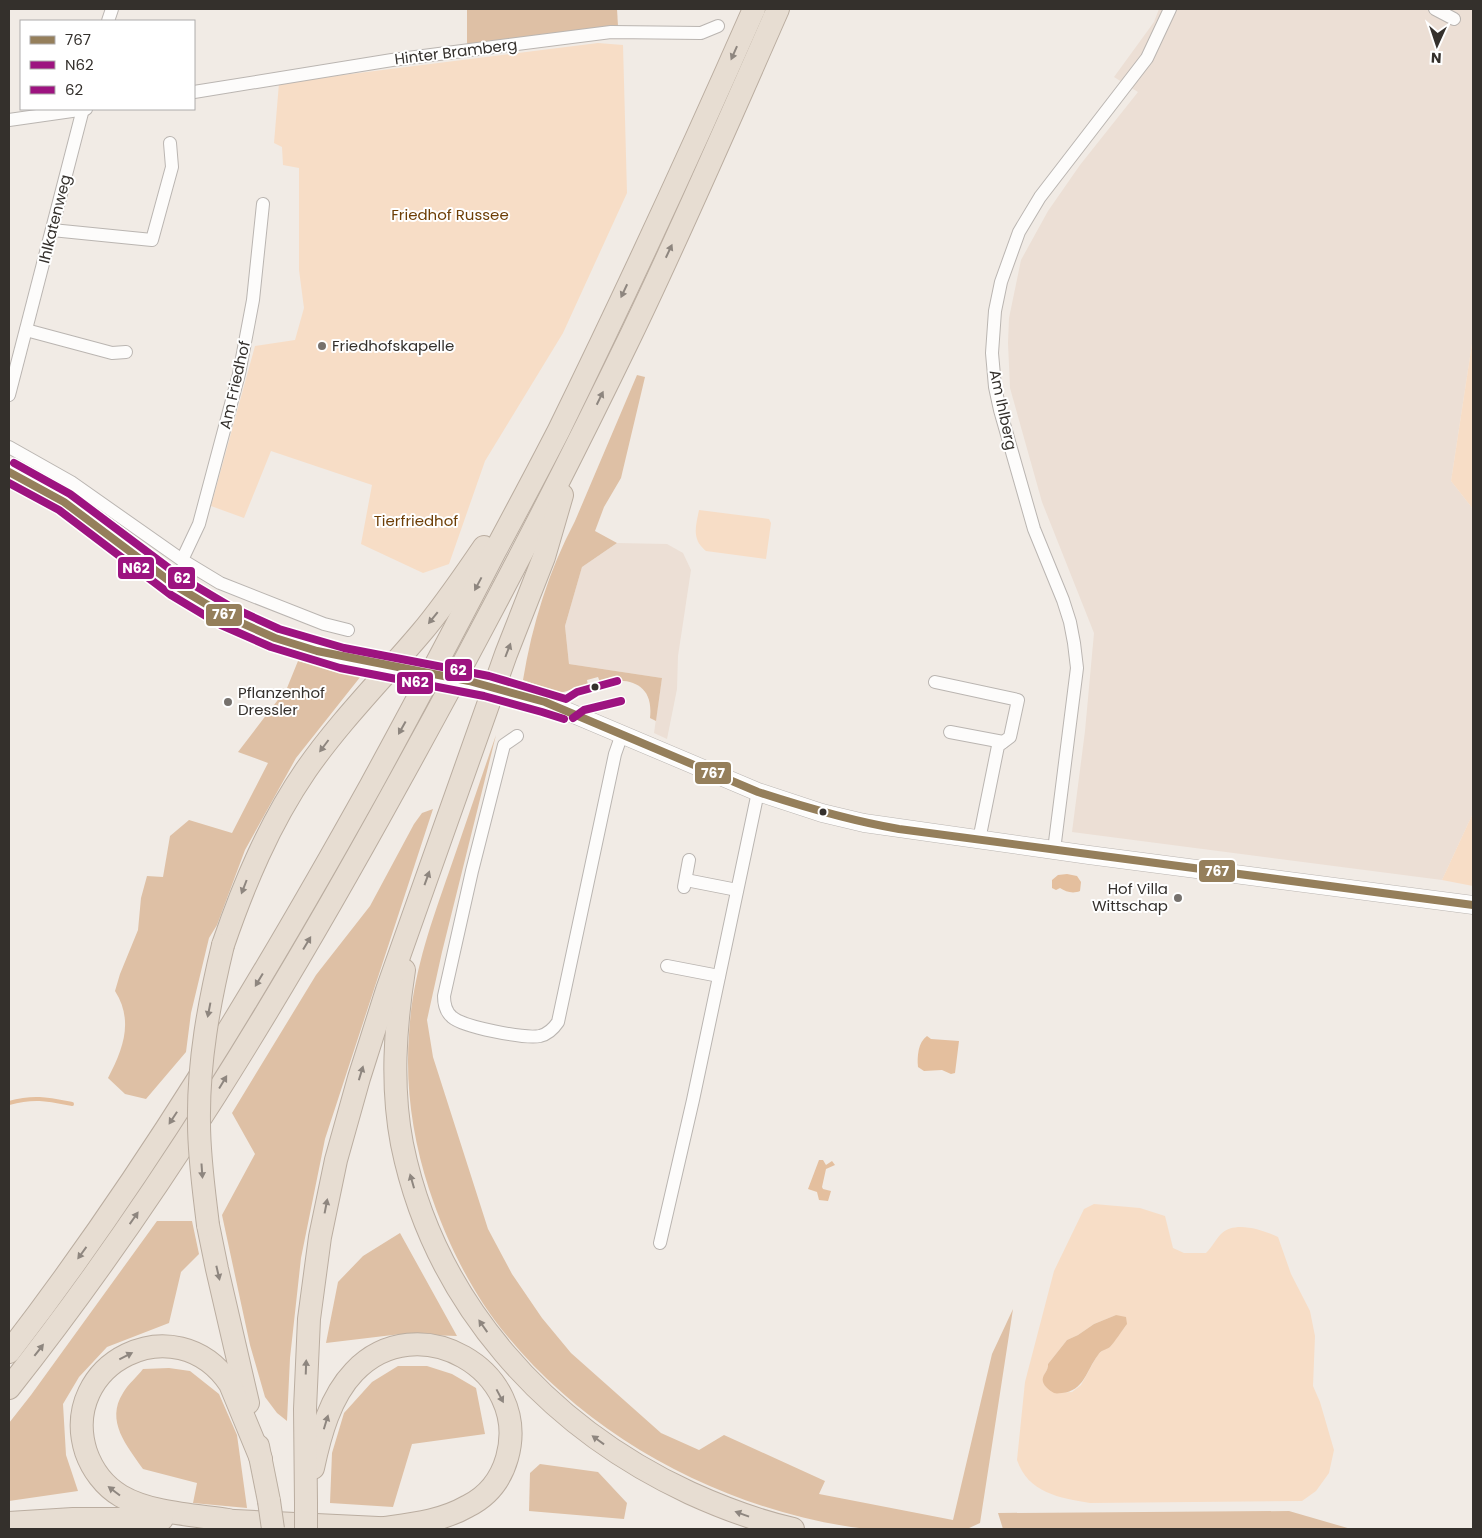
<svg xmlns="http://www.w3.org/2000/svg" width="1482" height="1538" font-family="Poppins,sans-serif">
  <style>
    .built { fill: #ecdfd5 }
    .green { fill: #f7ddc6; fill-rule: evenodd }
    .forest { fill: #dec0a5 }
    .water { fill: #e4bf9e }
    .lines { fill: none; stroke-linecap: round; stroke-linejoin: round }
    .stream { stroke: #e4bf9e; stroke-width: 4 }
    .street-casing { stroke: #bab5b1; stroke-width: 14 }
    .secondary-casing { stroke: #bab5b1; stroke-width: 19 }
    .highway-casing { stroke: #baada0; stroke-width: 24 }
    .street { stroke: #fdfcfb; stroke-width: 12 }
    .secondary { stroke: #fdfcfb; stroke-width: 18 }
    .highway { stroke: #e7ddd2; stroke-width: 22 }
    .secondary-bridge-casing { stroke: #bab5b1; stroke-width: 19; stroke-linecap: butt }
    .highway-bridge-casing { stroke: #baada0; stroke-width: 24; stroke-linecap: butt }
    .secondary-bridge { stroke: #fdfcfb; stroke-width: 18 }
    .highway-bridge { stroke: #e7ddd2; stroke-width: 22 }
    .bus-1-casing { stroke: #fff; stroke-width: 11 }
    .bus-2-casing { stroke: #fff; stroke-width: 11 }
    .bus-3-casing { stroke: #fff; stroke-width: 11 }
    .bus-1 { stroke: #957f5b; stroke-width: 8 }
    .bus-2 { stroke: #9d1380; stroke-width: 8 }
    .bus-3 { stroke: #9d1380; stroke-width: 8 }
    .oneway { fill: #8e867f }
    .poi-dot { fill: #76716d; stroke: #fff; stroke-width: 2 }
    .bus-dot { fill: #34302c; stroke: #fff; stroke-width: 2 }
    .labels { text-anchor: middle; stroke-width: 4; stroke-linejoin: round; paint-order: stroke }
    .street-label { font-size: 15px; fill: #34302c; stroke: #fff }
    .park-label { font-size: 15px; fill: #6d3e06; stroke: #fff }
    .poi-label { font-size: 15px; fill: #34302c; stroke: #fff; text-anchor: start }
    .line-badge { stroke: #fff; stroke-width: 2 }
    .badge-label { font-size: 14px; text-anchor: middle; font-weight: bold; fill: #fff }
  </style>
  <rect width="100%" height="100%" fill="#f1ebe5"/>
  <!-- built -->
  <g class="built">
    <polygon points="1159,9 1473,9 1473,337 1451,481 1473,509 1473,813 1442,880 1072,832 1085,731 1094,633 1042,502 1010,388 1008,343 1009,318 1021,260 1048,211 1080,165 1138,92 1114,77 1154,22"/>
    <polygon points="617,543 667,544 683,553 691,570 678,656 677,689 667,739 654,733 662,678 569,664 565,626 582,567"/>
  </g>
  <!-- green -->
  <g class="green">
    <polygon points="598,43 623,45 627,193 563,333 485,461 449,564 423,573 361,544 372,485 271,451 244,518 211,506 255,346 295,340 304,308 299,270 299,168 283,165 282,147 274,143 279,83"/>
    <polygon points="1473,337 1473,509 1451,481"/>
    <path d="M699,510L769,519L771,523L766,559L706,551C691,539 696,526 699,510Z"/>
    <polygon points="1473,813 1473,886 1442,880"/>
    <path d="M1094,1204L1140,1208L1165,1216L1173,1248L1184,1253H1206C1212,1247 1216,1239 1221,1234C1235,1220 1263,1230 1278,1237L1291,1274L1310,1311L1315,1336L1313,1386L1320,1402L1334,1450L1329,1473L1316,1491L1302,1501L1090,1503C1060,1498 1028,1493 1017,1460L1025,1382L1054,1271L1084,1209ZM1116,1315L1126,1325L1110,1347L1105,1349L1098,1354L1081,1385L1072,1392L1056,1393L1044,1375L1048,1368V1364L1067,1340L1078,1335L1094,1324Z"/>
  </g>
  <!-- forest -->
  <g class="forest">
    <polygon points="467,9 617,9 618,26 467,45"/>
    <path d="M637,375L645,377L621,478L604,507L595,531L617,543L582,567L565,626L569,664L662,678L656,721L650,718C654,683 629,677 600,682L598,677L587,680L588,685L560,693L523,680C532,625 549,570 575,521Z"/>
    <path d="M298,661L361,676L296,758L245,850L217,925L209,938L191,1013L186,1052L146,1099L125,1094L108,1078C123,1049 134,1021 115,991L120,974L138,930L141,898L147,876L163,877L170,836L189,820L232,833L268,763L238,752L287,688Z"/>
    <path d="M496,735L442,952L427,1020L433,1057L488,1229L512,1274L542,1318L571,1353L661,1433L699,1450L724,1435L825,1481L819,1494L953,1520L992,1354L1013,1309L980,1523L967,1529C929,1529 889,1533 851,1527C721,1507 592,1439 508,1337C472,1294 447,1243 429,1189C413,1140 405,1087 409,1035C412,977 430,926 449,872C465,826 480,781 496,735Z"/>
    <polygon points="433,809 325,1139 301,1258 290,1358 287,1421 277,1413 265,1397 250,1345 222,1215 255,1154 232,1113 316,975 370,906 414,824 422,813"/>
    <polygon points="157,1221 192,1221 199,1254 181,1272 169,1323 107,1347 79,1377 63,1404 66,1455 78,1491 9,1501 9,1423 31,1395"/>
    <polygon points="400,1233 457,1336 401,1334 326,1343 338,1282 363,1256"/>
    <polygon points="398,1366 427,1366 452,1374 476,1388 485,1434 412,1444 393,1507 330,1503 332,1453 344,1413 372,1382"/>
    <path d="M169,1368L190,1371L219,1394L237,1435L247,1508L193,1503L197,1483L143,1469C127,1446 105,1421 123,1393C128,1384 137,1377 143,1369Z"/>
    <polygon points="540,1464 598,1472 627,1503 624,1519 529,1511 530,1473"/>
    <polygon points="1289,1511 1351,1529 1003,1529 998,1513"/>
  </g>
  <!-- water -->
  <g class="water">
    <path d="M1067,874L1077,876L1081,882L1080,891C1073,894 1066,892 1060,888L1056,890L1052,888V880L1058,875Z"/>
    <path d="M927,1036L931,1039L959,1041L955,1073L951,1074L942,1070L924,1071L918,1067C917,1057 918,1042 927,1036Z"/>
    <polygon points="819,1160 823,1160 826,1165 832,1161 835,1165 826,1169 822,1187 823,1189 831,1191 828,1201 819,1200 817,1192 808,1189"/>
    <path d="M1116,1315L1126,1317L1127,1324C1123,1329 1114,1343 1110,1347C1106,1350 1101,1350 1098,1355C1086,1371 1084,1391 1062,1393C1059,1393 1057,1394 1054,1393C1050,1391 1044,1386 1043,1382C1041,1375 1049,1371 1048,1364L1067,1340L1078,1335L1094,1324Z"/>
  </g>
  <g class="lines">
    <!-- stream -->
    <path class="stream" d="M9,1103C34,1096 47,1099 72,1104"/>
    <defs>
      <g id="street">
        <polyline points="1435,9 1454,19"/>
        <polyline points="108,21 112,9"/>
        <polyline points="194,92 392,60 611,32 701,33 718,26"/>
        <polyline points="9,120 86,109"/>
        <polyline points="52,230 152,240 172,167 170,143"/>
        <polyline points="26,330 112,353 126,352"/>
        <polyline points="9,395 83,109"/>
        <polyline points="9,447 71,482 182,560 220,583 324,624 348,630"/>
        <polyline points="182,560 199,524 239,374 253,300 263,204"/>
        <polyline points="935,682 1018,700 1010,737 998,746 979,840"/>
        <polyline points="950,732 1003,742"/>
        <path d="M517,736L504,745L472,871L444,996C444,1004 446,1012 452,1017C463,1027 525,1039 540,1036C548,1034 554,1028 558,1022L615,754L622,734"/>
        <polyline points="1054,850 1077,668 1074,643 1070,622 1063,600 1034,529 1000,410 995,387 992,353 995,311 1001,282 1019,232 1040,197 1147,58 1170,9"/>
        <polyline points="686,880 737,890"/>
        <polyline points="684,887 689,860"/>
        <polyline points="667,966 719,976"/>
        <polyline points="660,1243 693,1100 758,792"/>
      </g>
      <g id="secondary">
        <polyline points="9,472 64,502 164,578 226,616 275,638 317,651 342,658"/>
        <polyline points="545,702 758,792 822,813 864,823 1089,855 1473,905"/>
      </g>
      <g id="highway">
        <path d="M223,945C244,884 269,824 306,770C340,721 383,678 421,633C444,606 464,576 484,547"/>
        <path d="M404,970C395,1028 391,1086 402,1144C434,1302 546,1426 690,1493C723,1508 758,1521 793,1529"/>
        <polyline points="208,1225 217,1269 248,1403"/>
        <path d="M9,1352C146,1174 262,981 371,785C413,708 454,631 494,553C516,512 538,471 559,430C627,291 692,150 754,9"/>
        <path d="M9,1388C157,1201 281,996 396,787C478,639 557,488 631,335C683,227 730,118 778,9"/>
        <polyline points="258,1446 269,1501"/>
        <path d="M313,1468C320,1435 330,1397 354,1372C417,1305 532,1370 507,1458C501,1479 488,1496 468,1506C442,1521 414,1524 385,1528"/>
        <polyline points="306,1503 305,1409 309,1319 320,1237 336,1160 359,1078 387,990 506,654 544,557 562,495"/>
        <polyline points="214,1520 399,1529"/>
        <path d="M228,1520C194,1515 150,1513 121,1496C104,1486 92,1469 86,1452C58,1363 176,1304 230,1384L261,1459"/>
        <polyline points="9,1523 73,1519 162,1519"/>
      </g>
    </defs>
    <!-- street casing -->
    <use href="#street" class="street-casing"/>
    <!-- secondary casing -->
    <use href="#secondary" class="secondary-casing"/>
    <!-- highway casing -->
    <use href="#highway" class="highway-casing"/>
    <!-- street -->
    <use href="#street" class="street"/>
    <!-- secondary -->
    <use href="#secondary" class="secondary"/>
    <!-- highway -->
    <use href="#highway" class="highway"/>
    <defs>
      <polyline id="secondary-bridge" points="342,658 469,681 545,702"/>
      <g id="highway-bridge">
        <path d="M208,1225C204,1191 199,1157 199,1123C198,1062 209,1003 223,945"/>
        <polyline points="269,1501 273,1529"/>
        <polyline points="306,1503 306,1529"/>
      </g>
    </defs>
    <!-- secondary-bridge casing -->
    <use href="#secondary-bridge" class="secondary-bridge-casing"/>
    <!-- highway-bridge casing -->
    <use href="#highway-bridge" class="highway-bridge-casing"/>
    <!-- secondary-bridge -->
    <use href="#secondary-bridge" class="secondary-bridge"/>
    <!-- highway-bridge -->
    <use href="#highway-bridge" class="highway-bridge"/>
    <defs>
      <path id="bus-1" d="M9,472L64,502L176,586L226,616L275,638L317,651L469,681L545,702L758,792C804,807 851,821 899,829L1473,905"/>
      <g id="bus-2">
        <polyline points="9,483 59,510 171,595 221,625 271,647 340,668 484,696 542,712 564,719"/>
        <polyline points="573,718 584,710 621,701"/>
      </g>
      <polyline id="bus-3" points="14,463 70,494 182,578 231,607 279,629 344,648 489,676 566,699 577,692 617,681"/>
    </defs>
    <!-- bus-1 casing -->
    <use href="#bus-1" class="bus-1-casing"/>
    <!-- bus-2 casing -->
    <use href="#bus-2" class="bus-2-casing"/>
    <!-- bus-3 casing -->
    <use href="#bus-3" class="bus-3-casing"/>
    <!-- bus-1 -->
    <use href="#bus-1" class="bus-1"/>
    <!-- bus-2 -->
    <use href="#bus-2" class="bus-2"/>
    <!-- bus-3 -->
    <use href="#bus-3" class="bus-3"/>
  </g>
  <!-- one-way arrows -->
  <defs><path id="oneway-solid" d="M-6-.8H1V-3.2L6.5 0L1 3.2V.8H-6Z" transform="scale(1.25)"/></defs>
  <g class="oneway">
    <use href="#oneway-solid" transform="translate(734 53) rotate(114)"/>
    <use href="#oneway-solid" transform="translate(669 251) rotate(-65)"/>
    <use href="#oneway-solid" transform="translate(624 291) rotate(115)"/>
    <use href="#oneway-solid" transform="translate(600 398) rotate(-64)"/>
    <use href="#oneway-solid" transform="translate(478 584) rotate(118)"/>
    <use href="#oneway-solid" transform="translate(433 618) rotate(129)"/>
    <use href="#oneway-solid" transform="translate(508 650) rotate(-69)"/>
    <use href="#oneway-solid" transform="translate(402 728) rotate(119)"/>
    <use href="#oneway-solid" transform="translate(324 746) rotate(127)"/>
    <use href="#oneway-solid" transform="translate(427 878) rotate(-70)"/>
    <use href="#oneway-solid" transform="translate(244 887) rotate(111)"/>
    <use href="#oneway-solid" transform="translate(307 943) rotate(-59)"/>
    <use href="#oneway-solid" transform="translate(259 980) rotate(121)"/>
    <use href="#oneway-solid" transform="translate(209 1010) rotate(101)"/>
    <use href="#oneway-solid" transform="translate(361 1073) rotate(-73)"/>
    <use href="#oneway-solid" transform="translate(223 1082) rotate(-59)"/>
    <use href="#oneway-solid" transform="translate(173 1118) rotate(123)"/>
    <use href="#oneway-solid" transform="translate(202 1171) rotate(86)"/>
    <use href="#oneway-solid" transform="translate(412 1181) rotate(-106)"/>
    <use href="#oneway-solid" transform="translate(326 1206) rotate(-79)"/>
    <use href="#oneway-solid" transform="translate(134 1218) rotate(-55)"/>
    <use href="#oneway-solid" transform="translate(82 1253) rotate(126)"/>
    <use href="#oneway-solid" transform="translate(218 1273) rotate(77)"/>
    <use href="#oneway-solid" transform="translate(483 1326) rotate(-125)"/>
    <use href="#oneway-solid" transform="translate(39 1350) rotate(-52)"/>
    <use href="#oneway-solid" transform="translate(126 1356) rotate(-27)"/>
    <use href="#oneway-solid" transform="translate(306 1367) rotate(-88)"/>
    <use href="#oneway-solid" transform="translate(500 1396) rotate(62)"/>
    <use href="#oneway-solid" transform="translate(326 1422) rotate(-73)"/>
    <use href="#oneway-solid" transform="translate(598 1440) rotate(-144)"/>
    <use href="#oneway-solid" transform="translate(114 1491) rotate(-143)"/>
    <use href="#oneway-solid" transform="translate(742 1514) rotate(-160)"/>
  </g>
  <!-- markers -->
  <g class="poi-dot">
    <circle cx="322" cy="346" r="5"/>
    <circle cx="228" cy="702" r="5"/>
    <circle cx="1178" cy="898" r="5"/>
  </g>
  <g class="bus-dot">
    <circle cx="595" cy="687" r="4.5"/>
    <circle cx="823" cy="812" r="4.5"/>
  </g>
  <g class="labels">
    <!-- street labels -->
    <g class="street-label">
      <text transform="translate(456 52) rotate(-7)" y="5">Hinter Bramberg</text>
      <text transform="translate(55 219) rotate(-76)" y="5">Ihlkatenweg</text>
      <text transform="translate(235 385) rotate(-77)" y="5">Am Friedhof</text>
      <text transform="translate(1003 410) rotate(78)" y="5">Am Ihlberg</text>
    </g>
    <!-- park labels -->
    <g class="park-label">
      <text x="450" y="220">Friedhof Russee</text>
      <text x="416" y="526">Tierfriedhof</text>
    </g>
    <!-- poi labels -->
    <g class="poi-label">
      <text x="332" y="351">Friedhofskapelle</text>
      <text x="238" y="698">Pflanzenhof<tspan x="238" dy="17">Dressler</tspan></text>
      <text x="1168" y="894" text-anchor="end">Hof Villa<tspan x="1168" dy="17">Wittschap</tspan></text>
    </g>
  </g>
  <g class="line-badge">
    <rect x="117" y="556" width="38" height="24" rx="5" fill="#9d1380"/>
    <rect x="167" y="566" width="29" height="24" rx="5" fill="#9d1380"/>
    <rect x="205" y="603" width="38" height="24" rx="5" fill="#957f5b"/>
    <rect x="444" y="658" width="29" height="24" rx="5" fill="#9d1380"/>
    <rect x="396" y="671" width="38" height="24" rx="5" fill="#9d1380"/>
    <rect x="694" y="761" width="38" height="24" rx="5" fill="#957f5b"/>
    <rect x="1198" y="859" width="38" height="24" rx="5" fill="#957f5b"/>
  </g>
  <g class="badge-label">
    <text x="136" y="573">N62</text>
    <text x="182" y="583">62</text>
    <text x="224" y="619">767</text>
    <text x="458" y="675">62</text>
    <text x="415" y="687">N62</text>
    <text x="713" y="778">767</text>
    <text x="1217" y="876">767</text>
  </g>
  <!-- border -->
  <rect width="1482" height="1538" fill="none" stroke="#34302c" stroke-width="20"/>
  <!-- legend -->
  <rect x="20" y="20" width="175" height="90" fill="#ffffff" stroke="#aeacab"/>
  <rect x="30" y="36" width="25" height="8" fill="#957f5b" stroke="#aeacab"/>
  <text x="65" y="45" font-size="15" fill="#34302c">767</text>
  <rect x="30" y="61" width="25" height="8" fill="#9d1380" stroke="#aeacab"/>
  <text x="65" y="70" font-size="15" fill="#34302c">N62</text>
  <rect x="30" y="86" width="25" height="8" fill="#9d1380" stroke="#aeacab"/>
  <text x="65" y="95" font-size="15" fill="#34302c">62</text>
  <!-- north arrow -->
  <g transform="translate(1437 45) rotate(183)" stroke="#ffffff" stroke-width="4" paint-order="stroke">
  <path d="M0-4L9 19L0 12L-9 19Z" fill="#34302c"/>
  <text y="-8" font-size="14" font-weight="bold" text-anchor="middle" fill="#34302c">N</text>
  </g>
</svg>
